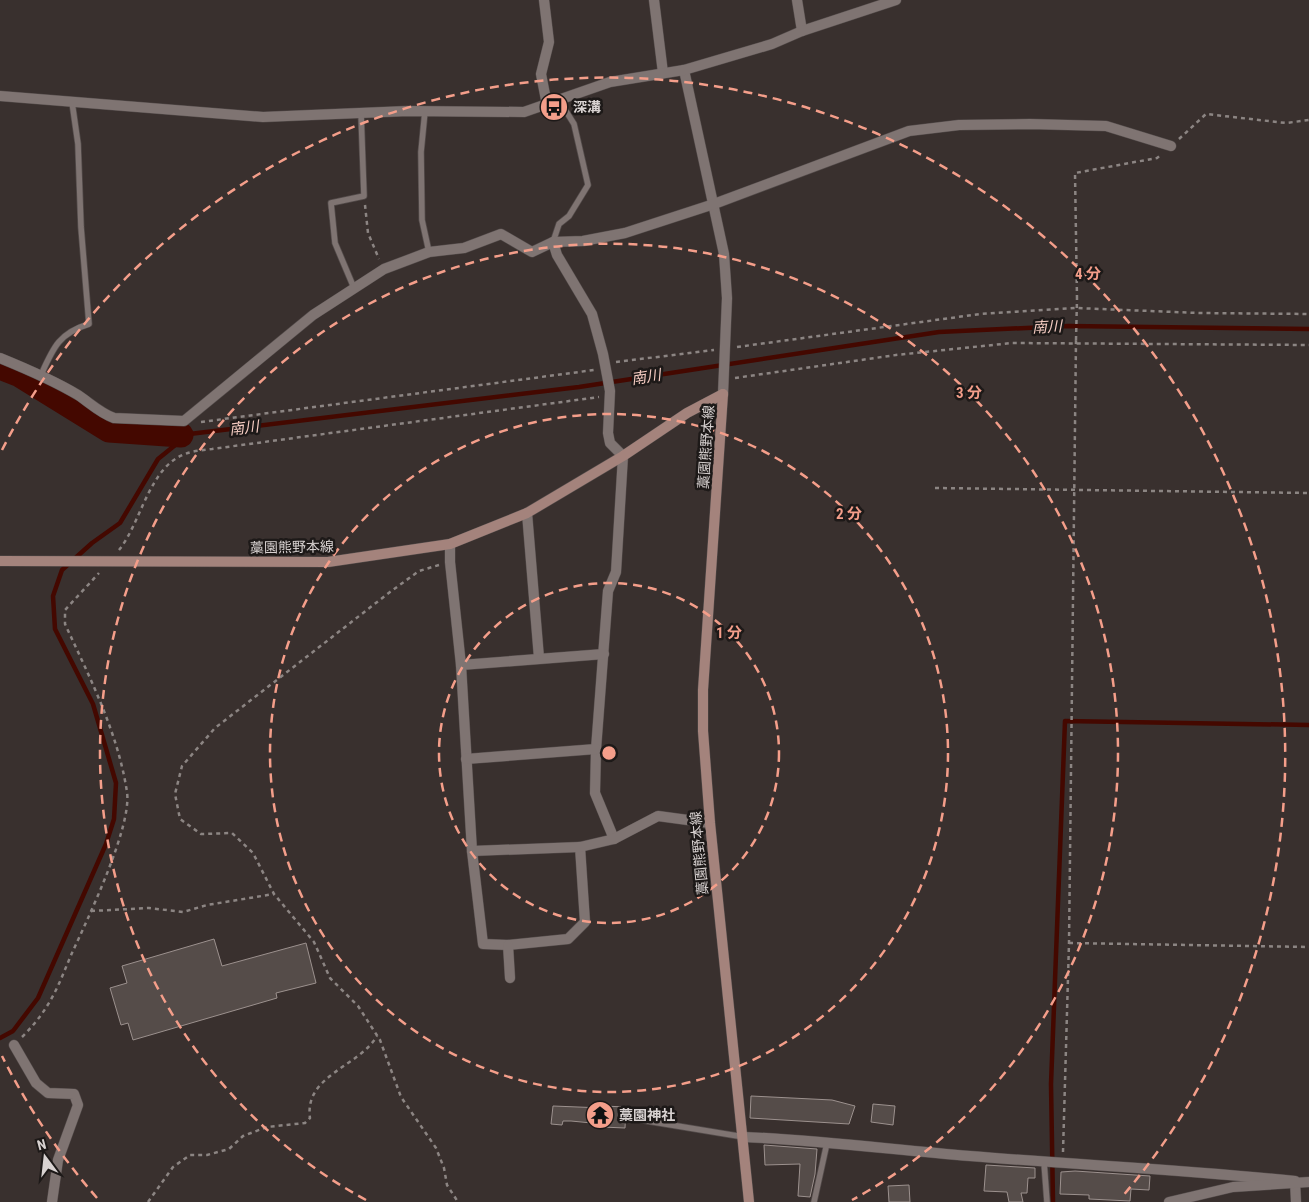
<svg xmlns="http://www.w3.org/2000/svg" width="1309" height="1202" font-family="'Roboto Condensed','Noto Sans JP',sans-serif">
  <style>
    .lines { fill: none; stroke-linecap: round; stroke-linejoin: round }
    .stream { stroke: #440800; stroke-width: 4.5 }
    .river { stroke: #440800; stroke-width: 25 }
    .building { fill: #554c49; stroke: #9c918e }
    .service-casing { stroke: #544c4b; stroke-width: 7 }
    .minor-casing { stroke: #544c4b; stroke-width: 11 }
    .tertiary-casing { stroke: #544c4b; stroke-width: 11 }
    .secondary-casing { stroke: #544c4b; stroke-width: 11 }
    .path { stroke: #8c8583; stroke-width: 2.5; stroke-dasharray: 4 4; stroke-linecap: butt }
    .service { stroke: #7f7472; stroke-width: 5.5 }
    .minor { stroke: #7f7472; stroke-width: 10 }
    .tertiary { stroke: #7f7472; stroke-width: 10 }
    .secondary { stroke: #a4837c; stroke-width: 10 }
    .path-bridge { stroke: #8c8583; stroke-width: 2.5; stroke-dasharray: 4 4; stroke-linecap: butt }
    .ring { fill: none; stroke: #f49e8a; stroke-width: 2.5; stroke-dasharray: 9 6 }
    .labels { text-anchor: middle; stroke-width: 5; stroke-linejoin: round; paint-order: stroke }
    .poi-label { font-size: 14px; font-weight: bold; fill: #d8d2d1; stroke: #1d1918; text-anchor: start }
    .street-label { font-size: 14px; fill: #d8d2d1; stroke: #1d1918 }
    .water-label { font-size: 15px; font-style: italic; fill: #f5ccc2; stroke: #1d1918 }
    .centre { fill: #f49e8a; stroke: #1d1918; stroke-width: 2.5 }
    .ring-label { font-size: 15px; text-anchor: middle; font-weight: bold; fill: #f49e8a; stroke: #1d1918; stroke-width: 5; stroke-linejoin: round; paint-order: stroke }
  </style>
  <rect width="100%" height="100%" fill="#39302e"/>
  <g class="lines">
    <!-- stream -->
    <g class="stream">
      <polyline points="0,1038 13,1031 38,998 106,844 114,819 116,783 93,704 55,629 53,596 62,570 92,543 120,523 158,459 179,442 181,435 579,387 939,332 1068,326 1309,329"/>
      <polyline points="1053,1202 1051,1084 1065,721 1309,725"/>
    </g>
    <!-- river -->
    <polyline class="river" points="0,367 20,375 109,430 181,435"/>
  </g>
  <!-- building -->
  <g class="building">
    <polygon points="214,939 222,966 306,943 316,983 276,993 277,998 133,1040 128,1023 121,1025 110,988 127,983 122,966"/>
    <polygon points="751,1096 832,1100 855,1106 849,1124 750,1118"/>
    <polygon points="873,1104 895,1106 893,1125 871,1122"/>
    <polygon points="553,1106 603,1108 603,1106 626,1107 625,1128 602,1127 602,1124 571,1121 563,1121 562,1125 551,1124"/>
    <polygon points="764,1145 817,1149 815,1174 810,1197 798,1196 800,1164 765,1165"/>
    <polygon points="986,1165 1035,1168 1035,1178 1028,1178 1027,1193 1021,1193 1023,1202 1009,1202 1007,1192 984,1191"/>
    <polygon points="1075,1171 1150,1176 1149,1190 1131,1189 1130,1201 1089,1199 1089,1195 1060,1194 1061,1172"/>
    <polygon points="909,1185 910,1202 889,1202 888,1186"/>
  </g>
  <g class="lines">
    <defs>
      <g id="service">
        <polyline points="425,111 421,152 422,220 429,252"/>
        <polyline points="553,242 559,224 569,216 588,185 574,124 559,100"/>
        <polyline points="354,288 335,243 331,203 364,196 361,113"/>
        <path d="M41,375C53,348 59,333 89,324L81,227L78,144L72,102"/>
        <polyline points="641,1120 744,1137"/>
        <polyline points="1044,1162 1047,1202"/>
        <polyline points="814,1202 827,1143"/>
      </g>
      <g id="minor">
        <polyline points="544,0 549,42 541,74 547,105"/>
        <polyline points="654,0 663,73"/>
        <polyline points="797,0 802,31"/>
        <polyline points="684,70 724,254 727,298 723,394"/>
        <polyline points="0,96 263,117 408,111 524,112 610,82 684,70 772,44 802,31 896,0"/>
        <polyline points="553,242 557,255 592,314 603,354 610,391 608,433 610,443 623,456 616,572 608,591 596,749 595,793 614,839"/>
        <path d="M0,358C27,369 53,380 78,395C90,403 100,413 114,418L184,421L313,315L384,269L429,252L464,248L501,234L532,252L553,242L583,241L625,233L714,204L909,131L959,125L1030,124L1106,126L1171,146"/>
        <polyline points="527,513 539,658"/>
        <polyline points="450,544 450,562 461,665 472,851 483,944 508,945 568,939 585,922 580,847"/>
        <polyline points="461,665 604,654"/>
        <polyline points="466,759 596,749"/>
        <polyline points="472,851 580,847 614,839 658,816 710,823"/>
        <polyline points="508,945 510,978"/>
        <polyline points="14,1045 36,1083 48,1093 74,1094 78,1105 58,1160 52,1202"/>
        <path d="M744,1137C820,1140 895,1150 970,1156C1078,1165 1187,1170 1295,1181L1296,1202"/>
      </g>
      <polyline id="tertiary" points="1169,1202 1233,1187 1309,1182"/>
      <g id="secondary">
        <polyline points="723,394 703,690 703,731 710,823 749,1202"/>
        <polyline points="0,561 328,562 450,544 527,513 623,456 687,413 723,394"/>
      </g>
    </defs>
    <!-- service casing -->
    <use href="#service" class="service-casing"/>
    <!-- minor casing -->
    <use href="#minor" class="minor-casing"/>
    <!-- tertiary casing -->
    <use href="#tertiary" class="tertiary-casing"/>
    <!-- secondary casing -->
    <use href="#secondary" class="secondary-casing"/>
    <!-- path -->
    <g class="path">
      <polyline points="1179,139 1206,114 1286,123 1309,120"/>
      <polyline points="365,205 368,233 379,259"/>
      <polyline points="1077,299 1075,173 1157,158 1162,154"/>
      <polyline points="737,347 980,314 1076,308 1199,313 1309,314"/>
      <polyline points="616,362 714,350"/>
      <polyline points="735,378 896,355 1012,343 1309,345"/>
      <polyline points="201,422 594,370"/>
      <polyline points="935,488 1309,493"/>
      <path d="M119,550C141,523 149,467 185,454C193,451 203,450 212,449L599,397"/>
      <polyline points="439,565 419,571 390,592 215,728 182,766 175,794 180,819 201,834 232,833 253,853 274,894 314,942 330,978 358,1006 380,1040 401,1097 436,1148 444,1168 447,1185 458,1202"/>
      <polyline points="91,911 149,908 183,912 207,905 274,894"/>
      <polyline points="1069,943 1309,947"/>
      <path d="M22,1037C33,1026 42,1015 50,1001C59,986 65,969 72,953C88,918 132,827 127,792C118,733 90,678 65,624V610L99,573"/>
      <polyline points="1063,1152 1069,943 1076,340"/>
      <path d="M148,1202L173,1167L190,1155H207L229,1149L243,1136L267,1127L305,1123L310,1118C304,1075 359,1067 377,1036"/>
    </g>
    <!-- service -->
    <use href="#service" class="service"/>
    <!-- minor -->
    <use href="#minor" class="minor"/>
    <!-- tertiary -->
    <use href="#tertiary" class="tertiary"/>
    <!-- secondary -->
    <use href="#secondary" class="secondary"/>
    <!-- path-bridge -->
    <polyline class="path-bridge" points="1076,340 1077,299"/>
  </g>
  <!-- distance rings -->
  <g class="ring">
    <circle cx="609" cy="753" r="170"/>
    <circle cx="609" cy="753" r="339"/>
    <path d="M366 1200A509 509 0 1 1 852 1200"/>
    <path d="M97 1198A678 678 0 0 1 2 1056M2 450A678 678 0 1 1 1121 1198"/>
  </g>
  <!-- icons -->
  <defs>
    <symbol id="bus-disc" viewBox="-11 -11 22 22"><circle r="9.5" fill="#f49e8a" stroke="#1d1918"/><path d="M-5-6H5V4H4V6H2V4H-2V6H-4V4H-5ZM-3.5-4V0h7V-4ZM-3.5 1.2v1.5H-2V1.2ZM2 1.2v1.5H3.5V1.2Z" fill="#111"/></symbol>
    <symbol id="temple-disc" viewBox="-11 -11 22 22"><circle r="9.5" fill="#f49e8a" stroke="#1d1918"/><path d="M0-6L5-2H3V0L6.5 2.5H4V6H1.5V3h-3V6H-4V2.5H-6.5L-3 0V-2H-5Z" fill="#111"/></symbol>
  </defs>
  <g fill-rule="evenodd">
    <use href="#bus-disc" x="538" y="91" width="32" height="32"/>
    <use href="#temple-disc" x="584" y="1099" width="32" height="32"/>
  </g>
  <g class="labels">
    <!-- poi labels -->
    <g class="poi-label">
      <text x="573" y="112">深溝</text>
      <text x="619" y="1120">藁園神社</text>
    </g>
    <!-- street labels -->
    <g class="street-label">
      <text transform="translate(706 447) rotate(-86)" y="5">藁園熊野本線</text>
      <text transform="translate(292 547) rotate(-1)" y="5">藁園熊野本線</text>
      <text transform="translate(699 853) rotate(-95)" y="5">藁園熊野本線</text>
    </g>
    <!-- water labels -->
    <g class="water-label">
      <text transform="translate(1047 327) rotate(-3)" y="5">南川</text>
      <text transform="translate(646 377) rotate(-9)" y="5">南川</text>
      <text transform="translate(244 428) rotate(-7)" y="5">南川</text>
    </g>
  </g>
  <circle cx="609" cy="753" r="8" class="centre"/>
  <g class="ring-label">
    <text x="1088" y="279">4 分</text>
    <text x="969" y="398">3 分</text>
    <text x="849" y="519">2 分</text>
    <text x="729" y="638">1 分</text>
  </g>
  <!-- north arrow -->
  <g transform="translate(45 1157) rotate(345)" stroke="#1d1918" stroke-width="4" paint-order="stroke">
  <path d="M0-4L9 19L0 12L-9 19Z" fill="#d8d2d1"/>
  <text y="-8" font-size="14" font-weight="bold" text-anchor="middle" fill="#d8d2d1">N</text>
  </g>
</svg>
